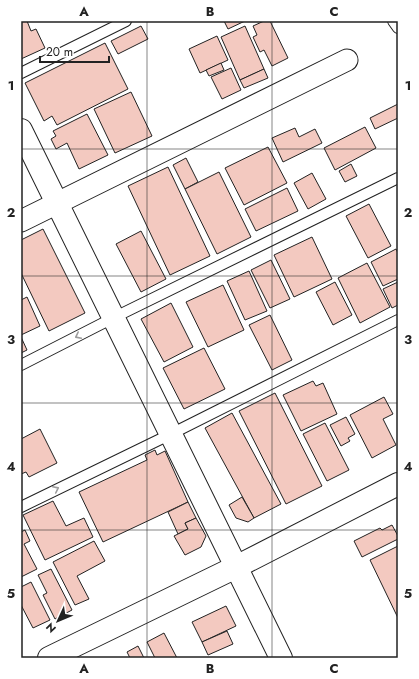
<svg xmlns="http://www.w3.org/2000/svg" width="419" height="679" font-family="Jost,sans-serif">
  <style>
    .building { fill: #f3c9c0; stroke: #222 }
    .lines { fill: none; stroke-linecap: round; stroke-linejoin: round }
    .service-casing { stroke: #222; stroke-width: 12 }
    .minor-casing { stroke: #222; stroke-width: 23 }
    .tertiary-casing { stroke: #222; stroke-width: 24 }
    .service { stroke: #fff; stroke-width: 10 }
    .minor { stroke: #fff; stroke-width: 21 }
    .tertiary { stroke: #fff; stroke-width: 22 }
    .oneway { stroke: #9c9c9c }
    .grid { fill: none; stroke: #222; stroke-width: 1; stroke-opacity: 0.55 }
    .neatline { fill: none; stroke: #222; stroke-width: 1.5 }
    .grid-label { font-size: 13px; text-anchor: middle; font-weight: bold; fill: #222 }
  </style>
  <rect width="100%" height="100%" fill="#fff"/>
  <!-- building -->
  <g class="building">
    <polygon points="24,21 27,21 31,31 36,29 45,48 21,59 21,22"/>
    <polygon points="224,21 245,21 228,29"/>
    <polygon points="264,21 270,21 288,58 272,66 264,50 260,52 253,37 257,35 253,26"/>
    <polygon points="141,26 148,39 118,54 111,41"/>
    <polygon points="245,26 264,69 240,80 221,37"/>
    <polygon points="217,36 228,60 200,73 189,49"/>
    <polygon points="105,43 128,89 57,125 52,116 44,121 25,83"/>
    <polygon points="221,63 224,70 209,76 206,70"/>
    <polygon points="231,68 241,90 222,99 211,77"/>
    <polygon points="264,69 268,78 244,88 240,80"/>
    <polygon points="131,92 152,136 115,153 94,109"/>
    <polygon points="398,104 398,118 375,129 370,118"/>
    <polygon points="87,114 108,155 79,169 67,143 56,149 51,139 56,136 53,131"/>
    <polygon points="365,127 376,148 335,170 324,148"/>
    <polygon points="295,128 299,137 315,129 322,143 283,162 272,138"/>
    <polygon points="268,147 287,183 244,205 225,168"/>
    <polygon points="186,158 198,182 185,189 173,165"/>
    <polygon points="351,164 357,176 345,182 339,171"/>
    <polygon points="168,167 210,256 170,275 128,186"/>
    <polygon points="219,172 251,237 217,254 185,189"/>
    <polygon points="312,173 326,199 308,209 294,183"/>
    <polygon points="287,188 298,211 256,231 245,209"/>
    <polygon points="369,204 391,246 368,258 346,216"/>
    <polygon points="43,229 85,313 49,331 21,273 21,240"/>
    <polygon points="141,231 166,279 141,292 116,244"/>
    <polygon points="312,237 332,279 294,297 274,255"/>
    <polygon points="396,249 398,253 398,279 383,286 371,262"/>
    <polygon points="271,260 290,299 270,308 251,270"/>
    <polygon points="367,263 390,307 360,323 338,278"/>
    <polygon points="249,271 267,311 245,320 227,281"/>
    <polygon points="335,282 352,315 333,325 316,292"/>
    <polygon points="398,282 398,305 392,308 383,289"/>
    <polygon points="223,285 244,330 208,347 186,302"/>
    <polygon points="27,297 40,326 21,335 21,300"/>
    <polygon points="171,303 193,347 164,362 141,319"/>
    <polygon points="270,315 292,360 272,370 249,325"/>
    <polygon points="21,337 27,350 21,353"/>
    <polygon points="204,348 225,389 184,409 163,368"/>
    <polygon points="313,381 316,386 323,383 337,414 301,431 283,395"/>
    <polygon points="275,393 322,486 286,504 239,411"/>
    <polygon points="384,397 393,414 383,419 396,445 372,458 350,415"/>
    <polygon points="232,413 281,504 254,518 205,428"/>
    <polygon points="346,417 355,434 348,438 350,441 341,446 330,425"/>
    <polygon points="325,423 349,470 327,481 303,434"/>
    <polygon points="40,429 57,463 29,477 26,472 21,474 21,439"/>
    <polygon points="155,450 157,455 165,451 188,502 103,542 79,492 147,460 145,455"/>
    <polygon points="242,497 254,518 248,522 236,518 229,505"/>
    <polygon points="53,501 66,526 84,518 93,537 45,560 23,515"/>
    <polygon points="188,502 196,518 185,523 188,529 178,534 168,512"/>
    <polygon points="196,518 206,536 201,547 185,555 174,536 188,529 185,523"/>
    <polygon points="392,525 398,536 398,539 362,557 354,541 380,528 382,530"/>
    <polygon points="25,530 30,541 24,544 37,569 21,577 21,532"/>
    <polygon points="94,541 105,561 77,576 89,599 75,605 53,562"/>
    <polygon points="398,546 398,618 370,560"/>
    <polygon points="51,569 72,610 55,619 43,595 47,593 38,575"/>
    <polygon points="31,582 50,620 33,628 21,605 21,587"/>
    <polygon points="226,606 236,626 202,642 192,622"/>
    <polygon points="227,631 233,644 208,655 202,642"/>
    <polygon points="164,633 177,658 155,658 147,642"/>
    <polygon points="138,646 144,658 130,658 127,652"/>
  </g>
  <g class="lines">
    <defs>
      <g id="service">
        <polyline points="393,21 398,28"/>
        <polyline points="21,73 126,21"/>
        <polyline points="21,365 113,318 398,178"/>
        <polyline points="21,507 171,434 398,320"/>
      </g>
      <polyline id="minor" points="21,221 347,60"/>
      <g id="tertiary">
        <polyline points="21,130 281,658"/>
        <polyline points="49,658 236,567 398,484"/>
      </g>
    </defs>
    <!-- service casing -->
    <use href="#service" class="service-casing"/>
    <!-- minor casing -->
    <use href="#minor" class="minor-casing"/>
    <!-- tertiary casing -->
    <use href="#tertiary" class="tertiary-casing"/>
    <!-- service -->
    <use href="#service" class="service"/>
    <!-- minor -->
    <use href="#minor" class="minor"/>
    <!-- tertiary -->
    <use href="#tertiary" class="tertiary"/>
  </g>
  <!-- one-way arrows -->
  <defs><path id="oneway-chevron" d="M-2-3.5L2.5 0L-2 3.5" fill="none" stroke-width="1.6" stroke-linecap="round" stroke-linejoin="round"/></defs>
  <g class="oneway">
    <use href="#oneway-chevron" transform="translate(78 336) rotate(153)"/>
    <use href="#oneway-chevron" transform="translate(56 489) rotate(-26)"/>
  </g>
  <!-- grid -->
  <path class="grid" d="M147,21V658M272,21V658M21,149H398M21,276H398M21,403H398M21,530H398"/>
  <!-- border -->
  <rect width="419" height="679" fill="none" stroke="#ffffff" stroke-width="44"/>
  <!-- north arrow -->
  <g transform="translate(58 621) rotate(226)" stroke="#ffffff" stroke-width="3" paint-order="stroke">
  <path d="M0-3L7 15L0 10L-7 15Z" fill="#222222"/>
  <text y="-6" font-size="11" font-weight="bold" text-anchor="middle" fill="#222222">N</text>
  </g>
  <!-- scale -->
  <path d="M40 56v6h69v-6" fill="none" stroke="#222222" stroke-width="2"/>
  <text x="46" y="56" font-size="12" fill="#222222" stroke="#ffffff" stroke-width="3" paint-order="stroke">20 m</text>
  <rect x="22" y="22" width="375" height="635" class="neatline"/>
  <g class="grid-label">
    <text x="84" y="16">A</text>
    <text x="210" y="16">B</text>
    <text x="334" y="16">C</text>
    <text x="11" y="90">1</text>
    <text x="408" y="90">1</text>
    <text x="11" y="217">2</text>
    <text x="408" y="217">2</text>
    <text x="11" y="344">3</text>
    <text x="408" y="344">3</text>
    <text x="11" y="471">4</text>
    <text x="408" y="471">4</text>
    <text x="11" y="598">5</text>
    <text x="408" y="598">5</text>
    <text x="84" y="673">A</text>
    <text x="210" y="673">B</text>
    <text x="334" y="673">C</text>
  </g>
</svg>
